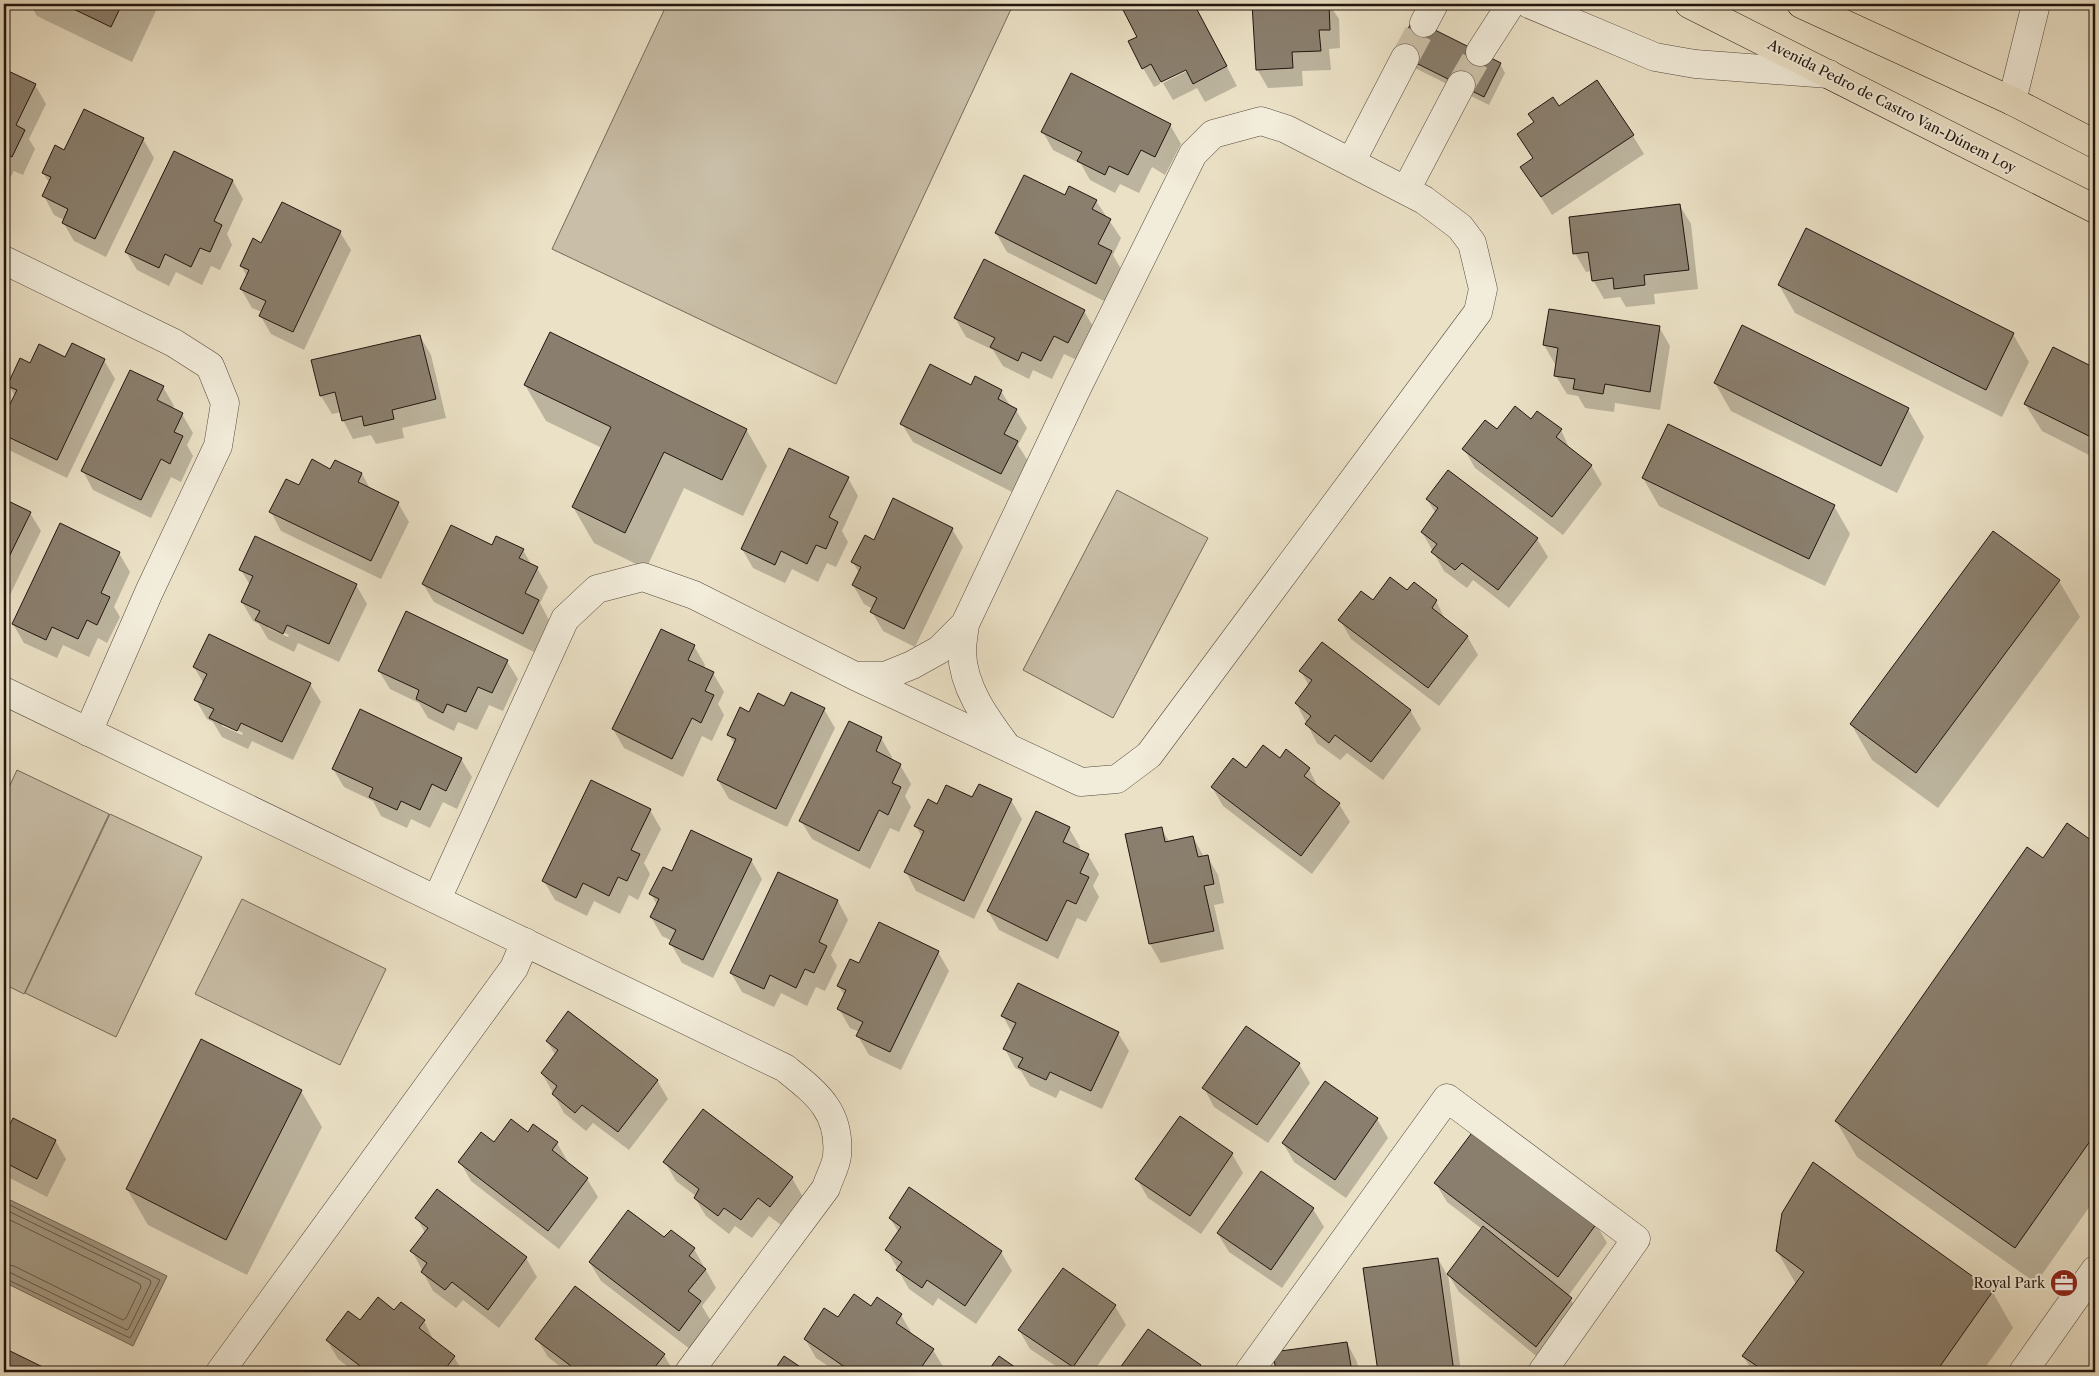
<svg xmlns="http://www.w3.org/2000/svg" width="2099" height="1376" font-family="'Libre Caslon Text',serif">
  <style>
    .green { fill: #c9bea7; stroke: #756a5a }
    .water { fill: #a69c87; stroke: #716657 }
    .shadow { fill: #0003; fill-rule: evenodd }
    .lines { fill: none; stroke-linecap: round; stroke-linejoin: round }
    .shore { stroke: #64584a; stroke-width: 1 }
    .building { fill: #8a7f6e; stroke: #21150e }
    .minor-tunnel { stroke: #cdc2aa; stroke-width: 28; stroke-dasharray: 28 14; stroke-linecap: butt }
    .minor-casing { stroke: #54483c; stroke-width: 29 }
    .highway-casing { stroke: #21150e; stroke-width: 29 }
    .minor { stroke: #f2ecda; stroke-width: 28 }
    .highway { stroke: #ebe1c6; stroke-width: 28 }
    .labels { text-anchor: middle; stroke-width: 4; stroke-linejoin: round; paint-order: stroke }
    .street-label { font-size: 14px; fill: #21150e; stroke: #f2ecda }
    .poi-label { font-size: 14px; fill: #21150e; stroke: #f2ecda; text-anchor: end }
  </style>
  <rect width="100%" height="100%" fill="#ebe1c6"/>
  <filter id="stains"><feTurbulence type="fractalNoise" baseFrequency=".004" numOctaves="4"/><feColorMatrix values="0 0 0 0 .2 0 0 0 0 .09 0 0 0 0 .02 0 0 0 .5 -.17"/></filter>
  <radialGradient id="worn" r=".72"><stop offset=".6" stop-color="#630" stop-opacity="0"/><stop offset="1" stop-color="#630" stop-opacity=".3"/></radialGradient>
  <!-- green -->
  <g class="green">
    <polygon points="667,4 1004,4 1012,7 836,384 552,249"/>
    <polygon points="1117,490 1208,538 1113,718 1023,670"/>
    <polygon points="17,770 109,814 24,994 4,984 4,798"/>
    <polygon points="110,814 202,857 116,1037 25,993"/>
    <polygon points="242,899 386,969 340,1065 195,994"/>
  </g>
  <!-- water -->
  <polygon class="water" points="4,1197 167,1276 133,1346 4,1282"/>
  <!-- shadow -->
  <g class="shadow">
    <polygon points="15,4 159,4 132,62 37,16 30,4 27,10"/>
    <polygon points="1121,4 1194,4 1237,86 1205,102 1197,88 1173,100 1163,83 1193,68 1191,66 1160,81 1160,84 1154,87 1143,68 1138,38"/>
    <polygon points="1254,4 1329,4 1339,19 1340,48 1329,49 1331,70 1302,71 1303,86 1268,88 1257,69"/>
    <polygon points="1403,62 1500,64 1505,73 1489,105"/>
    <polygon points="4,70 35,85 46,104 29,139 35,149 23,175 14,171 4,189"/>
    <polygon points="1558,107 1633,136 1644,154 1552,215 1522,167 1533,159 1518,135"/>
    <polygon points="1170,125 1181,144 1165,175 1152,167 1139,193 1120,184 1115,193 1090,180 1081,164 1053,150 1043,132"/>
    <polygon points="143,139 154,158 106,257 74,241 63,222 64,220 54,215 44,196 50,184 43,173 65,151"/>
    <polygon points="233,181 243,199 227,234 232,245 220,270 211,266 202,285 176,272 169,286 137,270 126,252"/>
    <polygon points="1066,197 1096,201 1121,238 1113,255 1122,271 1106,302 1007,252 996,233"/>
    <polygon points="1680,206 1691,224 1698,289 1654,294 1655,304 1626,307 1620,297 1604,299 1593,280 1592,271 1586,272 1575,253"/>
    <polygon points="340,232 351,250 304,350 271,334 260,315 262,312 252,308 241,289 247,276 241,266 262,244"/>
    <polygon points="1779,285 2013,334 2029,362 2002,417 1795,313"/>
    <polygon points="1084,311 1095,330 1079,361 1064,354 1052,379 1033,370 1029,379 1003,366 993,350 966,337 955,318"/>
    <polygon points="1659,327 1670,346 1660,410 1615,403 1614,412 1585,408 1578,396 1567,394 1556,376 1557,364 1555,364 1544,345"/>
    <polygon points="420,336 431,355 446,418 402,428 404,438 376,444 371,435 353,439 343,420 341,412 332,414 321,396"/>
    <polygon points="2053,348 2095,369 2095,458 2042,431 2025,404"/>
    <polygon points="66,358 104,360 115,379 67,478 9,450 4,442 4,419 15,396 9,386 30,364"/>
    <polygon points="1715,383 1908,409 1924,437 1897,493 1731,411"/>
    <polygon points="525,385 746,429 767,466 743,516 684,488 646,569 594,543 573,507 602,448 546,421"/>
    <polygon points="163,387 174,406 172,409 182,414 193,433 187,445 193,456 181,482 171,477 151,518 93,490 83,471"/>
    <polygon points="971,387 1001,391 1011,407 1016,410 1027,428 1018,445 1028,461 1012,492 913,442 902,424"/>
    <polygon points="1531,421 1561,430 1570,450 1591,465 1602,484 1563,535 1475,468 1464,449 1497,431"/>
    <polygon points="331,471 362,474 371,490 398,503 409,522 381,579 281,531 271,512 300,487"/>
    <polygon points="848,478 858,496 842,531 848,542 836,567 827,563 818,582 792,569 785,583 753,568 742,549"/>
    <polygon points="1643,478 1834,506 1850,534 1825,586 1659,506"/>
    <polygon points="1427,499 1537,539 1548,557 1509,608 1473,580 1467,588 1444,571 1422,532 1436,514"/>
    <polygon points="4,500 30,513 41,531 4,607"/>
    <polygon points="952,529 963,547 915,647 883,631 872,612 873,609 864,604 853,585 859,573 853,562 874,541"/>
    <polygon points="492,546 523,550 532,566 537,568 548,587 540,603 549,620 534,652 434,602 423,584"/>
    <polygon points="119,553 130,572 114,607 120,617 107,643 98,638 89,657 63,645 57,658 24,643 13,624"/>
    <path d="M241,570L356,585L367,604L339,662L298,643L294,652L268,639L259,624L253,621L242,602L250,585ZM268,625L289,635L288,637L268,628Z"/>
    <polygon points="2059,581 2080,617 1938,808 1872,760 1851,724"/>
    <polygon points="1414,583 1436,601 1446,621 1467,636 1478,655 1439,706 1351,639 1340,620 1373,602 1407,592"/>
    <polygon points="694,646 705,665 704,668 713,673 724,692 718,704 724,715 712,741 702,736 683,777 624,748 613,729"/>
    <polygon points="507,661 518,679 503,711 489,705 477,730 458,722 454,731 428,718 419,703 390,689 379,671"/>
    <path d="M194,667L310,684L321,702L293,760L252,741L248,749L222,737L213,722L207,719L196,700L204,684ZM222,723L243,733L242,735L222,726Z"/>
    <polygon points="1301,671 1410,710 1421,729 1383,780 1347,753 1340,760 1317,743 1296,703 1309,686"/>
    <polygon points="785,708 824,709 835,728 787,827 729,799 718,780 735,745 728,734 750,714"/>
    <polygon points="881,738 892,757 891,760 900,765 911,784 905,796 911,807 899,832 890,828 870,869 812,839 801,821"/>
    <polygon points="461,759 472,777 457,809 443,802 430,828 411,819 407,828 381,816 373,801 344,787 333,769"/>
    <polygon points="1280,759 1309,769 1319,789 1339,804 1350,822 1312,874 1223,806 1212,787 1246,769"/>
    <polygon points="973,799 1011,800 1022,819 974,919 916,891 906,872 922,837 916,826 938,805"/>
    <polygon points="650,810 661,829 644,863 650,874 638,900 629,895 620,914 594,901 587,916 555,900 544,881"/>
    <polygon points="2067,825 2095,845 2095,1199 2036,1283 1857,1157 1836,1121 2043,859"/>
    <polygon points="1069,828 1080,847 1079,850 1088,855 1099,874 1093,886 1099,897 1086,922 1077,918 1058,959 999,930 988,911"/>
    <polygon points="1161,828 1170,843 1193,837 1204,857 1207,856 1218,875 1224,903 1214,905 1224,949 1161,963 1150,944 1127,835"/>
    <polygon points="751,860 762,879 713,978 682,963 671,944 672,941 662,936 651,917 657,905 651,894 673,873"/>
    <polygon points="779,873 838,901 848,920 831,955 837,966 825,991 816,987 807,1006 781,993 774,1007 742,992 731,973"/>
    <polygon points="938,952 949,971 901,1070 869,1055 858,1036 860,1032 850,1028 839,1009 845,996 838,986 860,965"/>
    <polygon points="1003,1016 1118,1033 1129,1051 1102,1109 1060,1090 1056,1098 1030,1086 1021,1071 1015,1068 1005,1049 1012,1033"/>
    <polygon points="547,1041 657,1080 668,1099 629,1150 593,1123 586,1131 564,1113 542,1073 556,1056"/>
    <polygon points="1299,1064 1310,1083 1268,1143 1214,1107 1204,1088"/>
    <polygon points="1325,1083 1377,1119 1388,1138 1346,1198 1294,1162 1283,1143"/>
    <polygon points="301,1091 322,1127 247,1275 148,1225 127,1189"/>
    <polygon points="4,1115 10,1126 55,1140 66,1159 47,1197 6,1176 4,1172"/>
    <polygon points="534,1126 557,1143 568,1162 567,1163 587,1179 598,1197 559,1249 471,1181 460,1162 494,1144 528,1134"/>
    <polygon points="1232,1154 1243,1173 1201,1234 1148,1198 1137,1179"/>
    <polygon points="665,1162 792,1178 803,1197 781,1225 769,1216 752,1238 735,1226 729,1234 706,1216 695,1198 696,1196 676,1181"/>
    <polygon points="1436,1184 1596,1224 1607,1243 1568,1296 1582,1317 1547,1365 1459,1292 1448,1274 1482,1229 1447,1202"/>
    <polygon points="910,1189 1001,1252 1012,1271 976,1324 938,1298 933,1306 909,1289 887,1250 899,1233 890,1218"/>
    <polygon points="438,1191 526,1258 537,1277 499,1328 463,1300 456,1308 433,1291 412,1251 425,1233 417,1218"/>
    <polygon points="1313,1209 1324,1227 1282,1288 1229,1252 1218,1234"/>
    <polygon points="671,1231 694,1249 716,1288 702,1306 711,1321 690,1349 601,1281 590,1263 665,1239"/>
    <polygon points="1777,1251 1992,1291 2013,1328 1982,1372 1753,1372 1743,1356 1796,1284"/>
    <polygon points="1438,1259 1447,1275 1448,1274 1461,1372 1379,1372 1365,1269"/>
    <polygon points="1115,1306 1126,1325 1093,1372 1065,1372 1030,1349 1019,1330"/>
    <polygon points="871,1308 901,1315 912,1334 933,1350 944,1368 941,1372 837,1372 816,1358 805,1339 838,1319"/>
    <polygon points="394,1312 424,1321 434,1341 454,1357 463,1372 355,1372 338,1359 327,1340 360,1322"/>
    <polygon points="1148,1330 1200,1366 1204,1372 1118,1372"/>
    <polygon points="537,1339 664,1355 674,1372 567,1372 548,1357"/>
    <polygon points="1347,1343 1357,1362 1359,1372 1277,1372 1274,1353"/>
    <polygon points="4,1349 51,1372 4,1372"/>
    <polygon points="118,1367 128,1372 116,1372"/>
    <polygon points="308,1368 313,1372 305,1372"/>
  </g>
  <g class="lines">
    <!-- shore -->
    <g class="shore">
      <polyline points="4,1202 160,1280 130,1338 4,1278"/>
      <polyline points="4,1209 150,1280 151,1283 129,1328 127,1330 11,1273 4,1272"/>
      <polyline points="4,1217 140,1284 141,1287 126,1318 123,1320 14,1266 4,1264"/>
    </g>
  </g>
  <!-- building -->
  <g class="building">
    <polygon points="63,4 122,4 111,27"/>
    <polygon points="1120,4 1194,4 1227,66 1193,84 1186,70 1161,82 1151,64 1142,69 1128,41 1137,37"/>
    <polygon points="1252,4 1329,4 1330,30 1319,30 1321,51 1292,52 1293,68 1256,70"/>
    <polygon points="1413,19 1501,63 1484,97 1396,53"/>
    <polygon points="4,69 36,84 16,125 25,130 12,157 4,153"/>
    <polygon points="1071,73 1171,124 1155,157 1141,150 1128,175 1109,166 1105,175 1077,161 1082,152 1041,132"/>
    <polygon points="1597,80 1634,135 1541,197 1520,167 1533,158 1517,134 1534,122 1528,114 1553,97 1559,106"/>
    <polygon points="84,109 144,138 95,239 62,223 68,209 42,196 51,177 42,173 55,145 64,150"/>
    <polygon points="174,151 233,180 214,221 222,225 210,252 200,248 191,267 165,254 159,268 125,252"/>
    <polygon points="1024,175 1065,195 1069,186 1097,200 1092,209 1111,219 1098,244 1112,251 1096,284 995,233"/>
    <polygon points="282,202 341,231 293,332 259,316 266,301 240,289 249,270 240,266 253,238 261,243"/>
    <polygon points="1680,204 1689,270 1644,275 1645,285 1614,289 1613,278 1592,281 1588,252 1573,254 1569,217"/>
    <polygon points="1806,228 2014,333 1986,390 1778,285"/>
    <polygon points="984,259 1085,310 1068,343 1054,336 1041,361 1022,352 1018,361 990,347 995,338 954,318"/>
    <polygon points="1549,309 1660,326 1650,392 1605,384 1603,394 1573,389 1575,379 1554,376 1558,348 1543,345"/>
    <polygon points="1742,325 1909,408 1881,466 1714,383"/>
    <polygon points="550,332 747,429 722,480 664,452 625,533 572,507 611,427 524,385"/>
    <polygon points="420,335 436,399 392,410 394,419 364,426 362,416 342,421 335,392 320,396 311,360"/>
    <polygon points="72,343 105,359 57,460 4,435 4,416 17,390 7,386 20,358 30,363 39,344 65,357"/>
    <polygon points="2053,347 2095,368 2095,439 2024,404"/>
    <polygon points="930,364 971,385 975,376 1002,390 998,399 1017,409 1004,434 1018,441 1001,474 900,424"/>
    <polygon points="130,370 164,386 157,400 183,413 174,432 183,436 170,464 161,459 141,500 81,471"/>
    <polygon points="1515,406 1531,419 1537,411 1562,429 1556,437 1592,465 1552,517 1462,449 1485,420 1497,429"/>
    <polygon points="1668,424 1835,505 1809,559 1642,478"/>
    <polygon points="789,448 849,477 829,517 838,522 826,549 816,545 807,564 781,551 775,565 741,549"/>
    <polygon points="312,459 330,469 335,460 362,473 358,482 399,502 371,561 269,512 286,479 299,485"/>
    <polygon points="1448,470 1538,538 1498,590 1462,563 1455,570 1431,552 1437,544 1421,532 1438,508 1426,499"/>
    <polygon points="893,498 953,528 904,629 870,612 877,598 852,585 861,567 851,562 865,535 874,540"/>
    <polygon points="4,499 31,512 4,567"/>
    <polygon points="60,523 120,552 101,593 110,597 97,625 87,620 78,639 52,627 46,640 12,624"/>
    <polygon points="451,525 492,545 496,536 524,549 519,558 538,567 525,593 539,600 523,634 422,584"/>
    <polygon points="1993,531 2060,580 1916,773 1850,724"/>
    <polygon points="255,536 357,584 329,644 287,625 283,634 255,620 260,611 241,602 253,576 239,570"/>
    <polygon points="1390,577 1407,590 1414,582 1437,600 1432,608 1468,636 1428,688 1338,620 1361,591 1373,600"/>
    <polygon points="406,611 508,660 492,693 478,687 466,712 447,704 443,713 416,699 419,690 378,671"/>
    <polygon points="661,629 695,645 688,660 714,672 705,691 714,695 701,723 692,718 672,759 612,729"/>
    <polygon points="209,634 311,683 282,742 241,723 237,731 209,718 214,709 194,700 207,674 193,667"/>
    <polygon points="1322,642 1411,710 1371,762 1335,735 1329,743 1305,724 1311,716 1295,703 1312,680 1299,671"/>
    <polygon points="791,692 825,708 776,809 717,780 736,739 727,735 740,707 749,712 758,693 784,706"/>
    <polygon points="360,709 462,758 446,791 432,784 420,810 401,801 397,810 369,797 373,788 332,769"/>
    <polygon points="849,721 882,737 876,751 901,764 892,783 901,787 888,815 879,810 859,851 799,821"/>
    <polygon points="1263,745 1280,758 1286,749 1310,768 1304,776 1340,803 1301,856 1211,787 1233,758 1246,768"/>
    <polygon points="591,780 651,809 631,850 640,854 627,881 618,877 609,896 583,883 576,898 542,881"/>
    <polygon points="979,784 1012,799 964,901 904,872 924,831 914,826 928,799 937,804 946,785 972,797"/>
    <polygon points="1036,811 1070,827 1063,842 1089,854 1080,873 1089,877 1076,904 1067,900 1047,941 987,911"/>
    <polygon points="2067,823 2095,843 2095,1134 2015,1248 1835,1121 2027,847 2043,858"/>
    <polygon points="1162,827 1165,842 1193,836 1198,857 1208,855 1214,884 1204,886 1214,931 1149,944 1125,834"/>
    <polygon points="691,830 752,859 703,960 669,944 676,930 650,917 659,899 649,894 663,867 672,871"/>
    <polygon points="778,872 838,900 819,942 827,946 814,973 805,969 796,988 770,975 764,989 730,973"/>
    <polygon points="879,922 939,951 890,1052 856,1036 863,1022 837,1009 846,990 837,986 850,959 859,963"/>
    <polygon points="1018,983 1119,1032 1091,1091 1050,1072 1046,1080 1018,1067 1023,1058 1003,1049 1016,1023 1001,1016"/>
    <polygon points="568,1011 658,1080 618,1132 582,1105 575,1113 552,1094 557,1086 541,1073 558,1050 546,1041"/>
    <polygon points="1246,1026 1300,1063 1257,1125 1202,1088"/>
    <polygon points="201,1039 302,1090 226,1240 126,1189"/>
    <polygon points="1325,1081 1378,1118 1335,1180 1282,1143"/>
    <polygon points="703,1109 793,1177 770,1207 758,1198 741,1220 724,1208 718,1216 694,1198 699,1189 663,1162"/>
    <polygon points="1180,1116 1233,1153 1190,1216 1135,1179"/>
    <polygon points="13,1118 56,1140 37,1179 4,1162 4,1136"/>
    <polygon points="511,1119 528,1132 533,1124 558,1142 552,1150 588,1178 548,1231 458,1162 481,1132 494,1142"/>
    <polygon points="1474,1130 1597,1223 1558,1277 1434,1183"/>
    <polygon points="1813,1162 1993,1291 1936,1372 1766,1372 1742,1356 1804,1272 1776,1251 1782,1213"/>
    <polygon points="1261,1171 1314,1208 1271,1270 1217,1233"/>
    <polygon points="909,1187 1002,1251 965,1306 927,1280 922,1288 896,1270 902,1262 885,1250 901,1227 889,1218"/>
    <polygon points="437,1189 527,1257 488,1310 452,1282 445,1290 421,1272 427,1263 410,1251 428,1228 415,1218"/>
    <polygon points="628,1210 664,1237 671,1230 695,1248 689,1256 706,1269 688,1291 701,1301 679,1331 589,1262"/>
    <polygon points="1483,1226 1572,1298 1536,1347 1447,1274"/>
    <polygon points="1438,1258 1454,1372 1378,1372 1363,1268"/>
    <polygon points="1063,1268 1116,1305 1073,1367 1018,1330"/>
    <polygon points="575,1286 665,1354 651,1372 567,1372 571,1366 535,1339"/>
    <polygon points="854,1294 871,1306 877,1297 902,1314 896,1323 934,1349 918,1372 852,1372 804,1339 824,1308 838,1317"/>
    <polygon points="378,1297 394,1310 401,1302 425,1320 419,1328 455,1356 443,1372 368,1372 326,1340 348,1311 360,1320"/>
    <polygon points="1148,1329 1201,1365 1196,1372 1117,1372"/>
    <polygon points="1347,1342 1352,1372 1276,1372 1273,1352"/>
    <polygon points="4,1348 53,1372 4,1372"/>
    <polygon points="784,1356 808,1372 773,1372"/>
    <polygon points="999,1356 1022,1372 987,1372"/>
  </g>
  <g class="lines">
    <!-- minor-tunnel -->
    <g class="minor-tunnel">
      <polyline points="1405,58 1424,23"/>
      <polyline points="1461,85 1480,52"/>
    </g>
    <defs>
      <g id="minor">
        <polyline points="1529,4 1655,57 1695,64 1829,74"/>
        <polyline points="1424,23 1434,4"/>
        <polyline points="1480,52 1511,4"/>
        <polyline points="2012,101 2036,4"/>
        <polyline points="1351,162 1405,58"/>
        <polyline points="1406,190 1461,85"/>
        <polyline points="4,260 174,343 210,366 225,403 218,446 149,592 88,732"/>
        <path d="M965,624C964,633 962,643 962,652C963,687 985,717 1005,744"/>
        <path d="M4,691L785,1068C816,1093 841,1111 837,1156C836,1166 829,1178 826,1188L689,1372"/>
        <polyline points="437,899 565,619 597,589 643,577 694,595 855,676 1081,782 1117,779 1149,755 1478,312 1483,289 1472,243 1460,227 1424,200 1286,129 1261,121 1213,134 1193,154 1078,386 965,624 939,650 912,665 885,676 855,676"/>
        <polyline points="220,1372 514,968 525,942"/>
        <polyline points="1249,1372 1447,1098 1636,1239 1542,1372"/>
        <polyline points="2023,1372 2095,1270"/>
      </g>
      <g id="highway">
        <polyline points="1689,4 2095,209"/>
        <polyline points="1801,4 2012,101 2095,144"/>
      </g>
    </defs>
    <!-- minor casing -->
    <use href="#minor" class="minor-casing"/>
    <!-- highway casing -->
    <use href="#highway" class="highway-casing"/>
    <!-- minor -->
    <use href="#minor" class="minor"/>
    <!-- highway -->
    <use href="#highway" class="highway"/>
  </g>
  <!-- icons -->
  <defs>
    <symbol id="office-disc" viewBox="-11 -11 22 22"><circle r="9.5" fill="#8f2418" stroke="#f2ecda"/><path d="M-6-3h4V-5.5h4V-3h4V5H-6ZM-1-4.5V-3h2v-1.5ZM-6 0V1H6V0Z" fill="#fff"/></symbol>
  </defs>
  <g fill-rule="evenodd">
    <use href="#office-disc" x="2048" y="1267" width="32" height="32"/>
  </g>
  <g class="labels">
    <!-- street labels -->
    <g class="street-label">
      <text transform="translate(1892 106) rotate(27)" y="5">Avenida Pedro de Castro Van-Dúnem Loy</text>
    </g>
    <!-- poi labels -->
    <g class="poi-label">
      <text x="2045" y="1288">Royal Park</text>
    </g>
  </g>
  <!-- margin -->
  <rect width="2099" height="1376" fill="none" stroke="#ebe1c6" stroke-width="20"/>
  <rect x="5" y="5" width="2089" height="1366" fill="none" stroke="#21150e" stroke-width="2.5"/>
  <rect x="10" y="10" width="2079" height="1356" fill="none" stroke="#21150e"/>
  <rect width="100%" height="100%" filter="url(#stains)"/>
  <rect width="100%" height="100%" fill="url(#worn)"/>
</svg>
